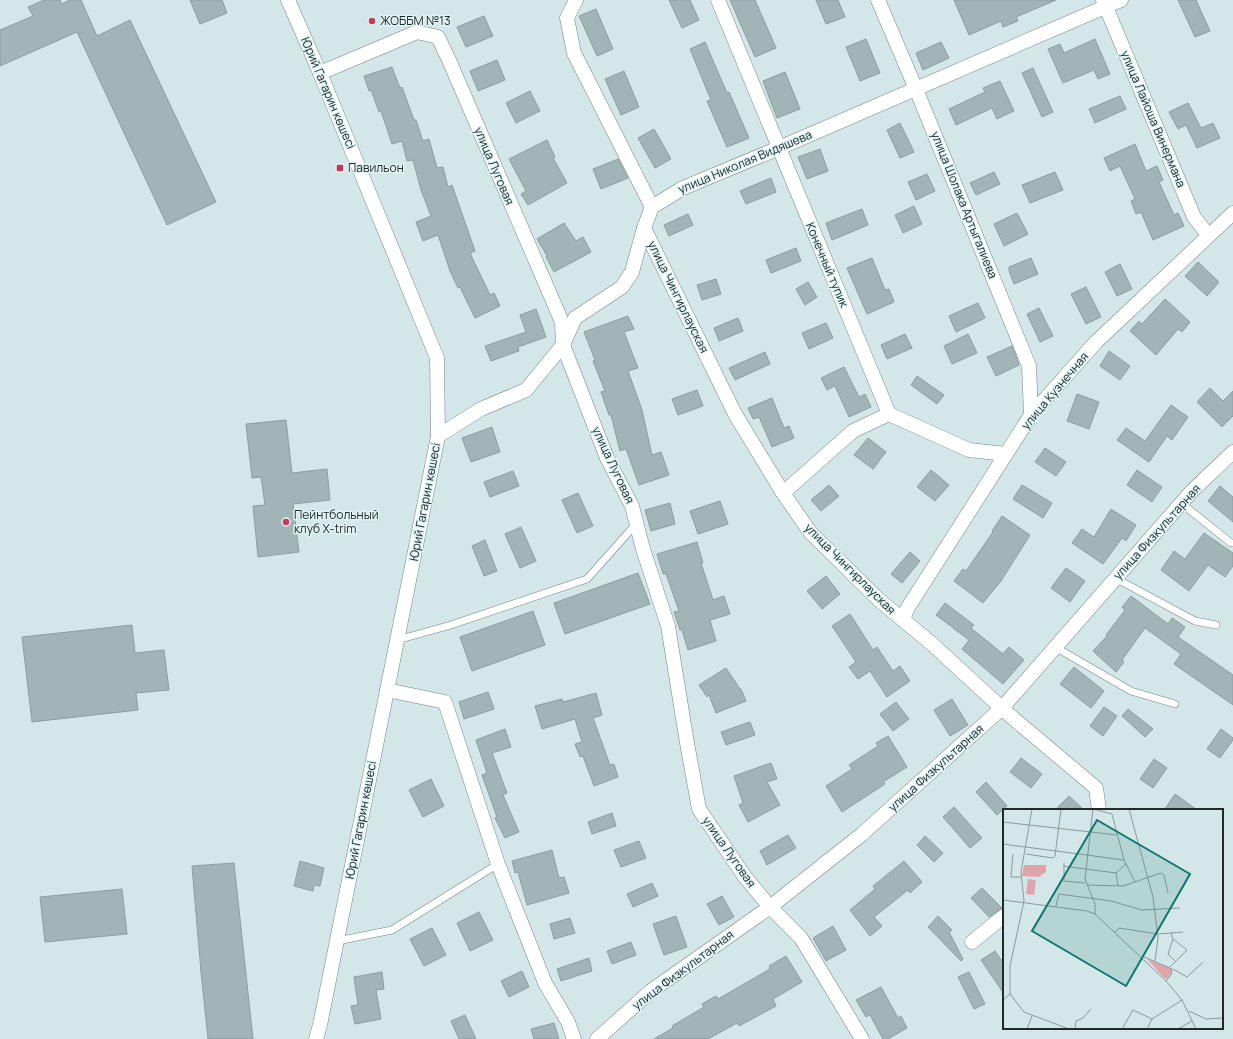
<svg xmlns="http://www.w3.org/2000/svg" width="1233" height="1039" font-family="Manrope,sans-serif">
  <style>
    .building { fill: #a1b4b6; stroke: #8c9ea0 }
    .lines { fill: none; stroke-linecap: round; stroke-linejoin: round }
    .lane-casing { stroke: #748587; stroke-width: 8 }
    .street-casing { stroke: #748587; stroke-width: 15 }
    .lane { stroke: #fff; stroke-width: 7 }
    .street { stroke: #fff; stroke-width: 14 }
    .poi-dot { fill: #c83959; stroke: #e0f4f6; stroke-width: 1.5 }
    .labels { text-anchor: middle; stroke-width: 3; stroke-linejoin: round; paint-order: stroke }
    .poi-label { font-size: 12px; fill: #22292a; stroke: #e0f4f6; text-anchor: start }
    .street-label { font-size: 12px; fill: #22292a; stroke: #e0f4f6 }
    .inset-road { fill: none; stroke: #8c9a9c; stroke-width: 1 }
    .view { fill: #0f766e; fill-opacity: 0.15; stroke: #0f766e; stroke-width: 2 }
    .inset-edge { fill: none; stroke: #22292a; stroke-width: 2 }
  </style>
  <rect width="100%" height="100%" fill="#d3e6e8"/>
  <!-- building -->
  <g class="building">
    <polygon points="44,0 60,0 61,4 70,0 81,0 97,36 130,20 216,202 167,225 77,32 0,66 0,30 33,16 28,7"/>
    <polygon points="190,0 222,0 227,13 200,24"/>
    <polygon points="669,0 690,0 699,20 682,28"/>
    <polygon points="730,0 755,0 776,48 755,57"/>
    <polygon points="816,0 838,0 845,17 826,24"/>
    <polygon points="954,0 1056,0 1016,17 1018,21 1003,27 1001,21 969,35"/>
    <polygon points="1178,0 1196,0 1210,31 1195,37"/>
    <polygon points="596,9 613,49 597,56 579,16"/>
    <polygon points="484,16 493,36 466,47 457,27"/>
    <polygon points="866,39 880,73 860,81 846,47"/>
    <polygon points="1095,39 1110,74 1098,79 1094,70 1063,83 1048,49 1060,44 1064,53"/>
    <polygon points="705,42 727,93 729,92 749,138 727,147 707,101 711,100 690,49"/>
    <polygon points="941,42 949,58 923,70 916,53"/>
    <polygon points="497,60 505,80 478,91 470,71"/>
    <polygon points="392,67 400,88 402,87 414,120 416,120 423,141 429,139 437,168 443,167 448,187 452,185 475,251 470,253 490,295 494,293 500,306 475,318 460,287 458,288 450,271 438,235 423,241 416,222 431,216 421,190 413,160 407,161 402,141 392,144 381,111 379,112 371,90 369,91 364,76"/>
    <polygon points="1033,68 1053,112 1042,117 1022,73"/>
    <polygon points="624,71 639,107 621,115 605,79"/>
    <polygon points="785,72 800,109 777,118 763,81"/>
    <polygon points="1000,81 1014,111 997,119 992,108 956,125 949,109 985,92 983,88"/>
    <polygon points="530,91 540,111 516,123 506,103"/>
    <polygon points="1120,96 1126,109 1095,123 1089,109"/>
    <polygon points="1188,103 1201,128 1213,123 1220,138 1197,148 1186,125 1178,129 1169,112"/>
    <polygon points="900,123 914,152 900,158 887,130"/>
    <polygon points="654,129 671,159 655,168 638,138"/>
    <polygon points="547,140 555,157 553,158 567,183 528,205 521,194 526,191 509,159"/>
    <polygon points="1135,144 1146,171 1157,166 1163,180 1159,182 1174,215 1178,213 1184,226 1153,240 1141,212 1136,214 1131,201 1135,199 1120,166 1110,171 1104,158"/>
    <polygon points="820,149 828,171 807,179 798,157"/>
    <polygon points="618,159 628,178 601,189 593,169"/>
    <polygon points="994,172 1000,184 976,195 970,183"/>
    <polygon points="1055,172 1063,190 1030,203 1022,185"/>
    <polygon points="927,174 935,191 916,200 908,182"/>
    <polygon points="771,178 776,192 746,204 740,191"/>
    <polygon points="914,206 922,224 903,233 895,215"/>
    <polygon points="862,209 868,225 832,240 826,223"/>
    <polygon points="1017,213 1028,234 1004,246 994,224"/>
    <polygon points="688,214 693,225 669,236 664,225"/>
    <polygon points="564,223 576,241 583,237 591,252 554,272 546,257 547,256 537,239"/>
    <polygon points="796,248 801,261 771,273 766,260"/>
    <polygon points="872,258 885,290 889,289 894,302 867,314 847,268"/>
    <polygon points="1031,258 1038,274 1014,284 1009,271 1009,267"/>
    <polygon points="1198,262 1219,282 1207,296 1185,276"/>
    <polygon points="1120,264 1132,289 1117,296 1105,272"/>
    <polygon points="716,279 721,294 702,300 697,285"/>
    <polygon points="808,282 817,297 805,305 796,289"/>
    <polygon points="1086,287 1101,317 1086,324 1071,294"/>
    <polygon points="1165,299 1190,322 1182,332 1178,329 1156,355 1130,331 1139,321 1142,324"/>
    <polygon points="978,303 985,318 956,332 949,316"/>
    <polygon points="1039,308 1053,336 1040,342 1027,314"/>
    <polygon points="536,309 546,337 518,347 519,351 491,361 485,346 526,332 520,315"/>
    <polygon points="628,316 634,329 624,332 638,368 628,371 642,410 652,455 661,452 669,475 639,485 626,449 620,451 611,415 609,415 601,392 605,391 593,361 595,360 584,332"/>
    <polygon points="738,318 743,331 719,341 714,328"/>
    <polygon points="826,323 833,338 809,349 802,333"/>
    <polygon points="905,334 912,348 887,359 881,345"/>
    <polygon points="968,334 977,353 952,364 944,346"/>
    <polygon points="1012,346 1019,365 996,376 987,357"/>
    <polygon points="1109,351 1130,366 1120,380 1100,366"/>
    <polygon points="765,352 770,364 735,380 729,368"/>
    <polygon points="844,367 859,397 865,394 871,407 849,417 835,386 827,390 821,378"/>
    <polygon points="917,376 944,395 937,404 911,385"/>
    <polygon points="1210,388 1223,401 1233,391 1233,416 1222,427 1197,402"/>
    <polygon points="697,390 703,406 678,415 672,399"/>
    <polygon points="1077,394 1099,402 1089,429 1067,421"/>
    <polygon points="772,398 784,428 789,426 794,438 772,447 759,417 753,419 748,408"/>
    <polygon points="1171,405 1188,417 1172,440 1167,436 1149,462 1117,440 1126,428 1145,441"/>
    <polygon points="286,420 292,473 327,469 330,500 293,504 299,552 258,557 253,506 265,505 261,477 252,478 246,424"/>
    <polygon points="492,427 500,452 471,462 462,438"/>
    <polygon points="868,438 886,452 873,469 854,455"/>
    <polygon points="1045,448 1066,462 1056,476 1035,462"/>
    <polygon points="931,470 949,485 935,501 917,487"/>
    <polygon points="1137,470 1162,487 1152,502 1127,485"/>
    <polygon points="513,471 519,486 490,497 484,482"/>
    <polygon points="829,485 839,496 821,511 811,500"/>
    <polygon points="1022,485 1052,503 1043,518 1013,499"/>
    <polygon points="1220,486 1233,497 1233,522 1208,501"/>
    <polygon points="578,493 593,526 577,533 562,500"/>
    <polygon points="720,501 728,524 698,534 690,511"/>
    <polygon points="670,503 675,524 651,531 645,510"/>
    <polygon points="1111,509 1136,525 1126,541 1122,538 1103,564 1072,543 1082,529 1094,537"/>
    <polygon points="1002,516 1030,535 1001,581 983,603 954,581 963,569 966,571 993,532 992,531"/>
    <polygon points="521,527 536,561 520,568 505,534"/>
    <polygon points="1204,533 1233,553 1233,566 1225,577 1208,565 1189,591 1161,570 1174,551 1185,559"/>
    <polygon points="485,540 497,571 484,576 472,546"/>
    <polygon points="697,542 703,563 701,563 713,600 724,596 730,614 710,620 716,641 688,650 682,630 680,630 674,612 679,611 666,574 663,574 657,554"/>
    <polygon points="910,552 920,561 902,583 891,574"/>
    <polygon points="1066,568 1085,581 1070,602 1051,588"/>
    <polygon points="638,573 650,604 565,634 554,603"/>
    <polygon points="826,576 840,594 822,609 807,591"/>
    <polygon points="1131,596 1168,624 1172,618 1185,627 1178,637 1233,675 1233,705 1174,664 1181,654 1145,628 1122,660 1124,662 1116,672 1093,651 1107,636 1106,635 1125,610 1122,607"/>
    <polygon points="945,603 974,625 971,628 1003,654 1009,647 1024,660 1003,684 962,649 969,640 936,615"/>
    <polygon points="533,611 545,645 472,671 460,637"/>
    <polygon points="850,614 873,650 877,647 893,671 900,666 910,681 887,697 870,671 858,679 849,667 856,662 832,626"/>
    <polygon points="132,625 135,653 164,650 169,690 136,693 138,710 32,722 22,637"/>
    <polygon points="1074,667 1104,691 1091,708 1060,684"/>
    <polygon points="726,668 740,689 741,689 746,701 716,713 709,695 707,697 699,685"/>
    <polygon points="488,692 494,709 464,719 459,702"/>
    <polygon points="596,693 602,715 593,718 610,765 614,764 618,777 594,786 583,756 580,757 575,744 582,742 575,719 542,729 535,706 562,699 563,702"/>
    <polygon points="952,699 968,725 950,736 934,710"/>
    <polygon points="896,702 909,719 893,731 880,714"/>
    <polygon points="1104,707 1117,716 1103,736 1090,726"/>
    <polygon points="1128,709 1153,729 1145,737 1122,716"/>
    <polygon points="750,722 755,735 726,745 721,732"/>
    <polygon points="505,729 511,747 492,753 507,793 503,795 519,832 505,838 495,818 497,817 482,775 487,773 476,740"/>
    <polygon points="1221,729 1233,738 1233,740 1220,758 1207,749"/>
    <polygon points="888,736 907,767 883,782 885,784 842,812 826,786 852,769 849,765 878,746 876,743"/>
    <polygon points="1021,758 1042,774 1031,788 1010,772"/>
    <polygon points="1154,759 1167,768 1153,788 1140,779"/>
    <polygon points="771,763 777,779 767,782 780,805 748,822 739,805 743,803 734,776"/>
    <polygon points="431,779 444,806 423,817 409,790"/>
    <polygon points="986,782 1007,806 997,815 976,792"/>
    <polygon points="1175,794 1197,810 1164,810"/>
    <polygon points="1069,796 1084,810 1055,810"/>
    <polygon points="954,807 982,838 970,848 943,817"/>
    <polygon points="612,813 616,826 592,834 588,822"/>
    <polygon points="788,835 796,848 767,865 760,851"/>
    <polygon points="925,836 943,853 934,862 917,845"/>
    <polygon points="639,841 646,858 621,867 614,850"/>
    <polygon points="552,850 559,878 564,877 569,893 527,905 518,872 515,873 512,861"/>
    <polygon points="300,861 324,868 320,886 314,885 313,891 294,886"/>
    <polygon points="904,861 922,882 910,893 908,890 874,917 882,926 870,936 850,910 875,889 873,886"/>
    <polygon points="234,863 253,1039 208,1039 201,972 192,866"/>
    <polygon points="652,883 658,896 633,907 627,894"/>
    <polygon points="982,888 1002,908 989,917 971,898"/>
    <polygon points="122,889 127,934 45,942 40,897"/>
    <polygon points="722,896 734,917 719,925 707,904"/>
    <polygon points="479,912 493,940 470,951 457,923"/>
    <polygon points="676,916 687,947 664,955 653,924"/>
    <polygon points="938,916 952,930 949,932 963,959 961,961 928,927"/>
    <polygon points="570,918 575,933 554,939 550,924"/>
    <polygon points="833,926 846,950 826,961 813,938"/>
    <polygon points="432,928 446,955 424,966 410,939"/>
    <polygon points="631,942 636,955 612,964 607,951"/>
    <polygon points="995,951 1004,964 1004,994 981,960"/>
    <polygon points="786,956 802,982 773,999 776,1006 739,1026 737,1023 708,1039 654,1039 673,1028 672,1026 704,1007 702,1004 716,996 718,999 770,969 769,966"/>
    <polygon points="589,958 592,971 561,981 557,969"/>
    <polygon points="522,971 529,987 509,997 501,981"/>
    <polygon points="382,972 384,989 376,990 381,1019 355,1024 351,1006 358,1005 354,977"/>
    <polygon points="969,972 985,1004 974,1009 958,977"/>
    <polygon points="881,987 898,1018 901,1016 907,1028 888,1039 883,1039 870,1015 866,1017 856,1000"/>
    <polygon points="465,1015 476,1039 459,1039 451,1021"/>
    <polygon points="554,1023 559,1039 534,1039 531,1029"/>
  </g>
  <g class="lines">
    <defs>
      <g id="lane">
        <polyline points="1181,503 1231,543 1233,543"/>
        <polyline points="1115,578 1195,621 1216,625"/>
        <polyline points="397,640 451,625 587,579 636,524"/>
        <polyline points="1055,647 1131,691 1175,704"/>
        <polyline points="337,941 392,930 498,864"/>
      </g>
      <g id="street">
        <polyline points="288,0 320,73 437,358 438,436 320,1025 316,1039"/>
        <polyline points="576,0 567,18 574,53 652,207"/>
        <polyline points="718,0 889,414 969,450 1006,454"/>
        <polyline points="878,0 916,89 1029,366 1031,415"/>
        <polyline points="1103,0 1194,217 1208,235"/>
        <polyline points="320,73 417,32 438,37 449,60 562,322 563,345 607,458 632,506 643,549 668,626 687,743 699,809 745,877 770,907 801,938 862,1039"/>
        <polyline points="644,228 735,414 783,493 810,532 879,600 931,643 1007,713 1096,788 1099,810"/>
        <polyline points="438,436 481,409 526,390 563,345 575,318 622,287 632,272 644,228 652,207 683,188 779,148 1121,0"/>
        <polyline points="783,493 853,431 889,414"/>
        <polyline points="903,620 907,609 1031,415 1096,342 1233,213"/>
        <polyline points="387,690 445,702 498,864 545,983 568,1022 574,1039"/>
        <polyline points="972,942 1004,916"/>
        <polyline points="597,1039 651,991 770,907 861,835 1002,708 1192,491 1233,452"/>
      </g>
    </defs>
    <!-- lane casing -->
    <use href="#lane" class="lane-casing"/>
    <!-- street casing -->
    <use href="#street" class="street-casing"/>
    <!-- lane -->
    <use href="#lane" class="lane"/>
    <!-- street -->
    <use href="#street" class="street"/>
  </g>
  <!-- markers -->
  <g class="poi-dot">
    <circle cx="372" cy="21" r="4"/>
    <rect x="336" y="164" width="8" height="8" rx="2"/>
    <circle cx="286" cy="522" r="4"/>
  </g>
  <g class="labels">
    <!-- poi labels -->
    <g class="poi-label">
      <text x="380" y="25">ЖОББМ №13</text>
      <text x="348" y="172">Павильон</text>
      <text x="294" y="519">Пейнтбольный<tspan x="294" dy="14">клуб X-trim</tspan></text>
    </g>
    <!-- street labels -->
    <g class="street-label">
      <text transform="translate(328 93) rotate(67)" y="4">Юрий Гагарин көшесі</text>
      <text transform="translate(1153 119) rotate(67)" y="4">улица Лайоша Винермана</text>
      <text transform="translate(745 162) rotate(-23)" y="4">улица Николая Видяшева</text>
      <text transform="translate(494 166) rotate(67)" y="4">улица Луговая</text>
      <text transform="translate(964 205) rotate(68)" y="4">улица Шолака Артыгалиева</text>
      <text transform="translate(827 265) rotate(67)" y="4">Конечный тупик</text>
      <text transform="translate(678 297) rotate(64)" y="4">улица Чингирлауская</text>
      <text transform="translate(1055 391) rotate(-50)" y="4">улица Кузнечная</text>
      <text transform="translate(613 465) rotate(65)" y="4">улица Луговая</text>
      <text transform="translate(425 502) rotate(-79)" y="4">Юрий Гагарин көшесі</text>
      <text transform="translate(1157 532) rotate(-48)" y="4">улица Физкультарная</text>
      <text transform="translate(850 569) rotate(45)" y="4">улица Чингирлауская</text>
      <text transform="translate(936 768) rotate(-42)" y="4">улица Физкультарная</text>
      <text transform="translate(361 820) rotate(-79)" y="4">Юрий Гагарин көшесі</text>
      <text transform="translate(729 852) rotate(55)" y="4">улица Луговая</text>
      <text transform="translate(683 970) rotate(-37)" y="4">улица Физкультарная</text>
    </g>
  </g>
  <!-- overview -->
  <g transform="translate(1003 809)">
    <rect width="220" height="220" fill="#d3e6e8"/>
    <path d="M21,56H43V63L36,68L19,67ZM25,70L33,71L31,86L23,85ZM144,150L167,159L169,163L164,170L161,169Z" fill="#e0a5ab"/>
    <path class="inset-road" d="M90,0L82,70L92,95V105M90,0L109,5L121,51L132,73M126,0L150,88L155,129L152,152M0,13L114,26M0,35L121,51M10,45L8,68H19M23,45L50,49L52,47L58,0M61,54V72L82,74M60,57L113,64L123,55M113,64L115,77M84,76L120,77L158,64L161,66L165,84M0,91L84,102L92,105L163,172L179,191L193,220M53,97L56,85L108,92L139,101L177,99M112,123L116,119L155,125L180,123M170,130L165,145L172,152M139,147L169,160L168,166L163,172M167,158L184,141L170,130L168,124M170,160L184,168L200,153M7,185L21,203L66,220M0,191L7,185V157L21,92L18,63L29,0M186,202L203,210L220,209M24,220L29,207M72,220L73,212L80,209L88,200M119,220L130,201L149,210M144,220L149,210L179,191M175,220L189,212"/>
    <path class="view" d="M94,11L187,65L123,177L29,122Z"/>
    <rect width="220" height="220" class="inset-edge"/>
  </g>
</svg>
